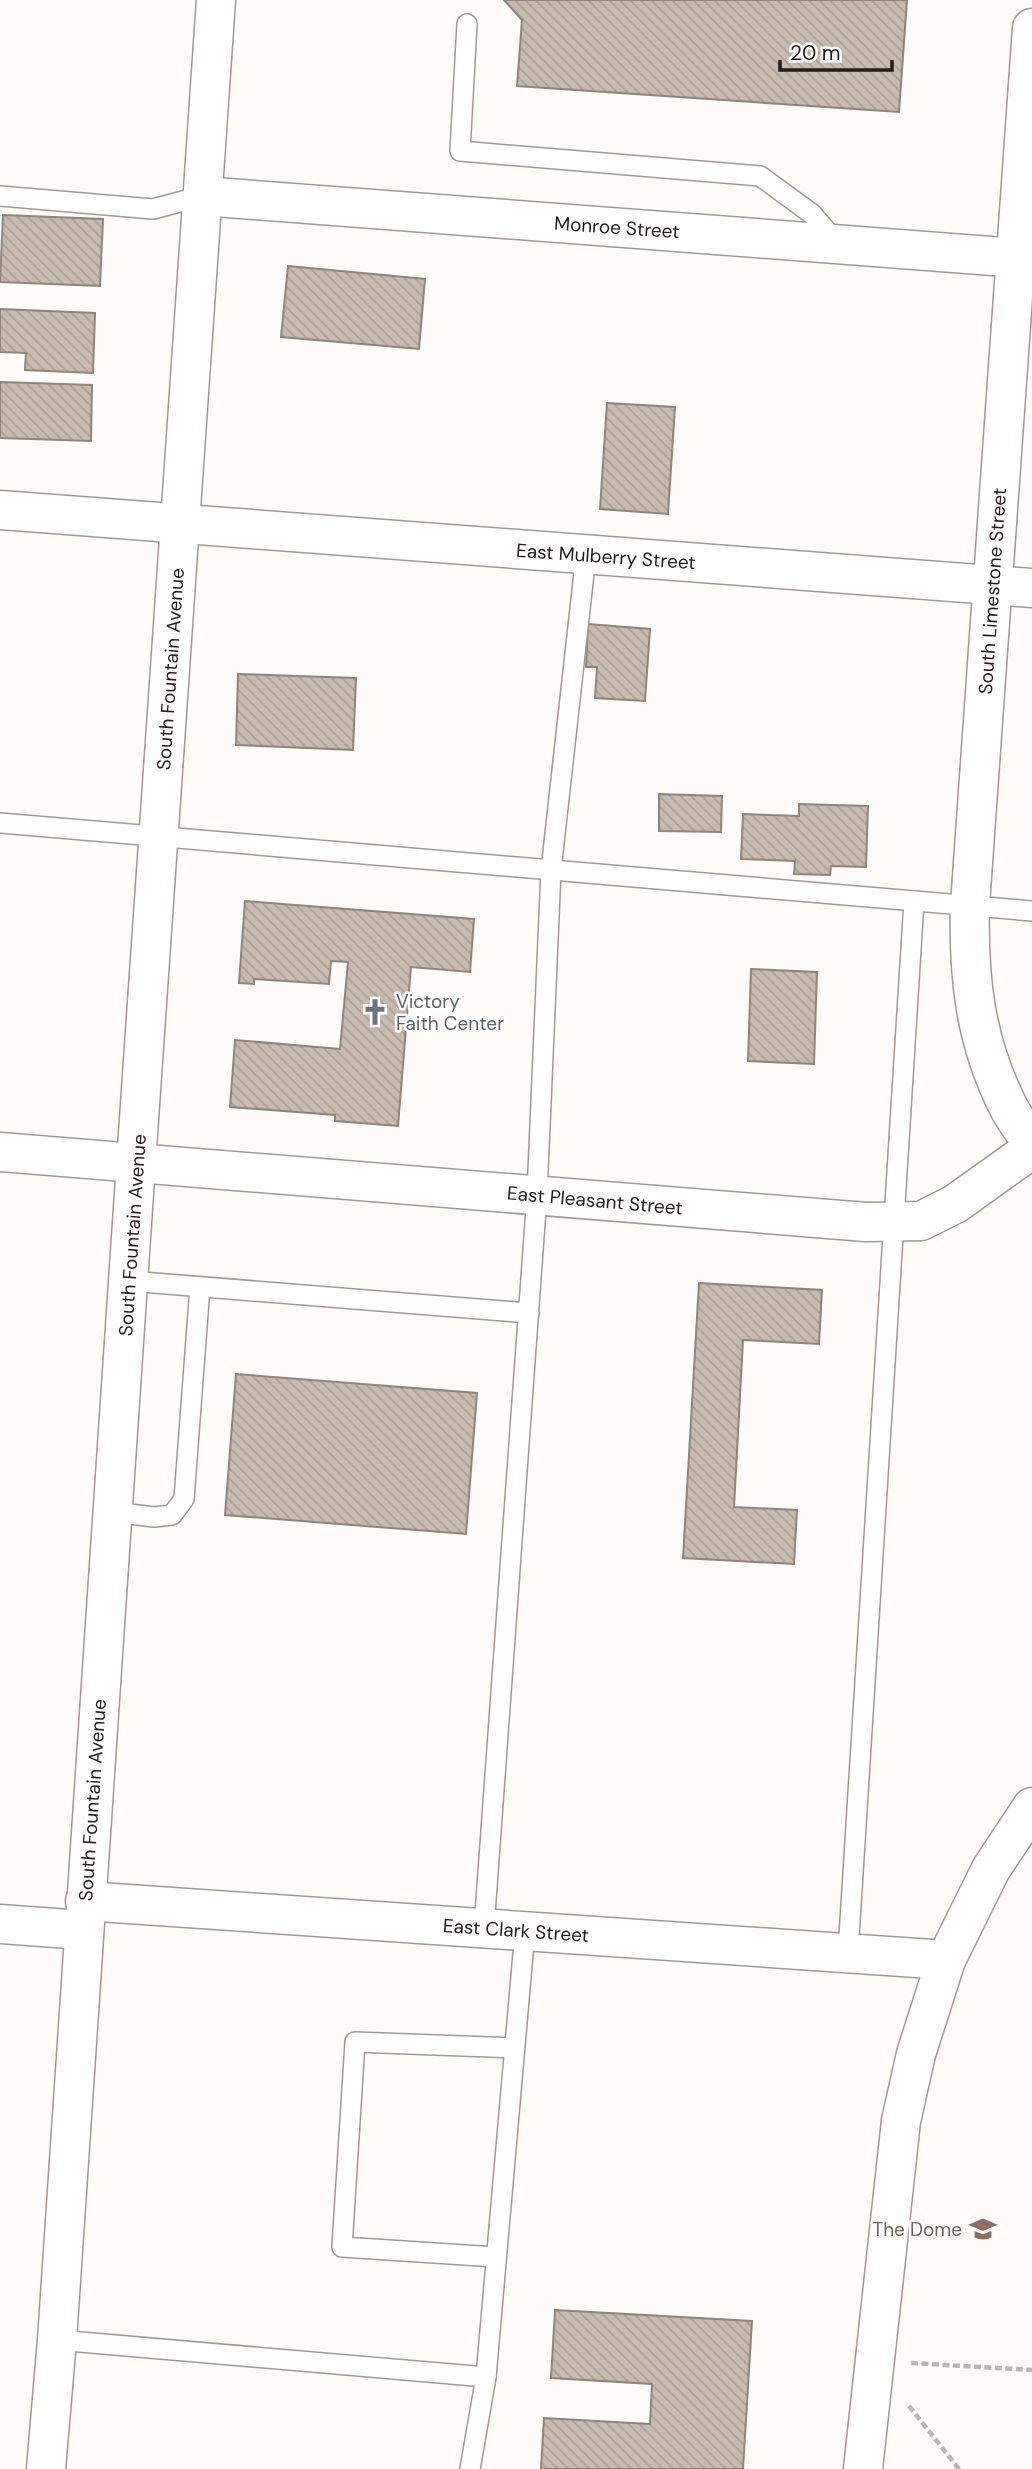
<svg xmlns="http://www.w3.org/2000/svg" width="1032" height="2469" font-family="'DM Sans',sans-serif">
  <style>
    .building { fill: url(#building-back-hatch); stroke: #90857a; stroke-width: 2 }
    .lines { fill: none; stroke-linecap: round; stroke-linejoin: round }
    .lane-casing { stroke: #a79690; stroke-width: 22 }
    .street-casing { stroke: #a79690; stroke-width: 41 }
    .secondary-casing { stroke: #a79690; stroke-width: 41 }
    .primary-casing { stroke: #a79690; stroke-width: 41 }
    .path { stroke: #b9b5b3; stroke-width: 4.5; stroke-dasharray: 7 3.5; stroke-linecap: butt }
    .lane { stroke: #fff; stroke-width: 19 }
    .street { stroke: #fff; stroke-width: 38 }
    .secondary { stroke: #fff; stroke-width: 38 }
    .primary { stroke: #fff; stroke-width: 38 }
    .labels { text-anchor: middle; stroke-width: 5; stroke-linejoin: round; paint-order: stroke }
    .street-label { font-size: 19px; fill: #221c1a; stroke: #fff }
    .worship-label { font-size: 19px; fill: #5b616d; stroke: #fff; text-anchor: start }
    .education-label { font-size: 19px; fill: #785e54; stroke: #fff; text-anchor: end }
  </style>
  <defs>
    <pattern id="building-back-hatch" width="6" height="6" patternUnits="userSpaceOnUse" patternTransform="scale(1.75)"><rect width="6" height="6" fill="#c7bbaf"/><path d="M-1 5l2 2M0 0l6 6M5-1l2 2" fill="none" stroke="#aba096"/></pattern>
  </defs>
  <rect width="100%" height="100%" fill="#fefbf9"/>
  <!-- building -->
  <g class="building">
    <polygon points="504,0 907,0 899,112 517,86 522,20"/>
    <polygon points="3,215 103,219 100,286 0,282"/>
    <polygon points="288,266 425,279 419,349 281,337"/>
    <polygon points="0,309 95,313 93,373 25,370 26,353 0,352"/>
    <polygon points="0,382 92,385 91,441 0,438"/>
    <polygon points="607,403 675,407 668,514 600,509"/>
    <polygon points="588,624 650,629 645,701 595,698 597,667 586,667"/>
    <polygon points="238,674 356,678 353,750 236,745"/>
    <polygon points="659,794 722,796 721,832 659,831"/>
    <polygon points="799,804 868,806 866,867 831,866 830,875 794,874 795,861 741,859 743,814 799,816"/>
    <polygon points="245,901 474,919 470,972 411,967 398,1126 335,1121 335,1115 230,1107 235,1040 340,1049 348,962 331,961 329,984 254,979 254,984 239,983"/>
    <polygon points="751,969 817,972 814,1064 748,1061"/>
    <polygon points="699,1283 822,1290 819,1344 743,1340 734,1507 797,1510 794,1564 683,1558"/>
    <polygon points="236,1374 477,1393 466,1534 225,1515"/>
    <polygon points="555,2310 752,2321 743,2469 541,2469 544,2418 650,2424 652,2384 551,2378"/>
  </g>
  <g class="lines">
    <defs>
      <g id="lane">
        <polyline points="467,24 460,151 760,176 812,214 837,243"/>
        <polyline points="0,196 153,209 202,196"/>
        <polyline points="0,823 1032,911"/>
        <polyline points="129,1281 529,1313"/>
        <polyline points="113,1512 154,1517 172,1515 184,1499 200,1287"/>
        <polyline points="484,1928 537,1195 551,870 586,555"/>
        <polyline points="848,1953 914,901"/>
        <polyline points="496,2257 342,2247 355,2042 514,2048"/>
        <polyline points="57,2340 486,2377"/>
        <polyline points="470,2469 486,2377 525,1931"/>
      </g>
      <g id="street">
        <polyline points="202,196 1032,259"/>
        <polyline points="0,510 1032,588"/>
        <polyline points="85,1901 946,1960"/>
        <polyline points="0,1924 83,1930"/>
        <polyline points="46,2469 57,2340 136,1163"/>
      </g>
      <g id="secondary">
        <path d="M1032,28L970,905C968,977 975,1041 1008,1106C1014,1119 1024,1131 1032,1142"/>
        <polyline points="0,1152 866,1222 921,1221 955,1204 1032,1149"/>
        <polyline points="136,1163 216,0"/>
      </g>
      <polyline id="primary" points="863,2469 901,2121 916,2054 946,1960 991,1869 1032,1807"/>
    </defs>
    <!-- lane casing -->
    <use href="#lane" class="lane-casing"/>
    <!-- street casing -->
    <use href="#street" class="street-casing"/>
    <!-- secondary casing -->
    <use href="#secondary" class="secondary-casing"/>
    <!-- primary casing -->
    <use href="#primary" class="primary-casing"/>
    <!-- path -->
    <g class="path">
      <polyline points="911,2363 1032,2370"/>
      <polyline points="909,2406 959,2469"/>
    </g>
    <!-- lane -->
    <use href="#lane" class="lane"/>
    <!-- street -->
    <use href="#street" class="street"/>
    <!-- secondary -->
    <use href="#secondary" class="secondary"/>
    <!-- primary -->
    <use href="#primary" class="primary"/>
  </g>
  <!-- icons -->
  <defs>
    <symbol id="church-bare" viewBox="-9 -9 18 18"><path d="M-1.2-6h2.4v3.5h3.3v2.4h-3.3V6h-2.4V-.1h-3.3v-2.4h3.3Z" fill="#6b7280" stroke="#fff" stroke-width="2.5" paint-order="stroke"/></symbol>
    <symbol id="school-bare" viewBox="-9 -9 18 18"><path d="M0-5L7-2L0 1L-7-2ZM-4 1L0 2.5L4 1V4Q0 6-4 4Z" fill="#8d6e63" stroke="#fff" stroke-width="2.5" paint-order="stroke"/></symbol>
  </defs>
  <g fill-rule="evenodd">
    <use href="#church-bare" x="356" y="993" width="38" height="38"/>
    <use href="#school-bare" x="964" y="2210" width="38" height="38"/>
  </g>
  <g class="labels">
    <!-- street labels -->
    <g class="street-label">
      <text transform="translate(617 227) rotate(4)" y="7">Monroe Street</text>
      <text transform="translate(606 556) rotate(4)" y="7">East Mulberry Street</text>
      <text transform="translate(992 591) rotate(-86)" y="7">South Limestone Street</text>
      <text transform="translate(170 669) rotate(-86)" y="7">South Fountain Avenue</text>
      <text transform="translate(595 1200) rotate(5)" y="7">East Pleasant Street</text>
      <text transform="translate(132 1235) rotate(-86)" y="7">South Fountain Avenue</text>
      <text transform="translate(92 1800) rotate(-86)" y="7">South Fountain Avenue</text>
      <text transform="translate(516 1930) rotate(4)" y="7">East Clark Street</text>
    </g>
    <!-- worship labels -->
    <g class="worship-label">
      <text x="396" y="1008">Victory<tspan x="396" dy="22">Faith Center</tspan></text>
    </g>
    <!-- education labels -->
    <g class="education-label">
      <text x="962" y="2236">The Dome</text>
    </g>
  </g>
  <!-- scale -->
  <path d="M780 60v10h112v-10" fill="none" stroke="#221c1a" stroke-width="3.5"/>
  <text x="790" y="60" font-size="21" fill="#221c1a" stroke="#ffffff" stroke-width="5" paint-order="stroke">20 m</text>
</svg>
